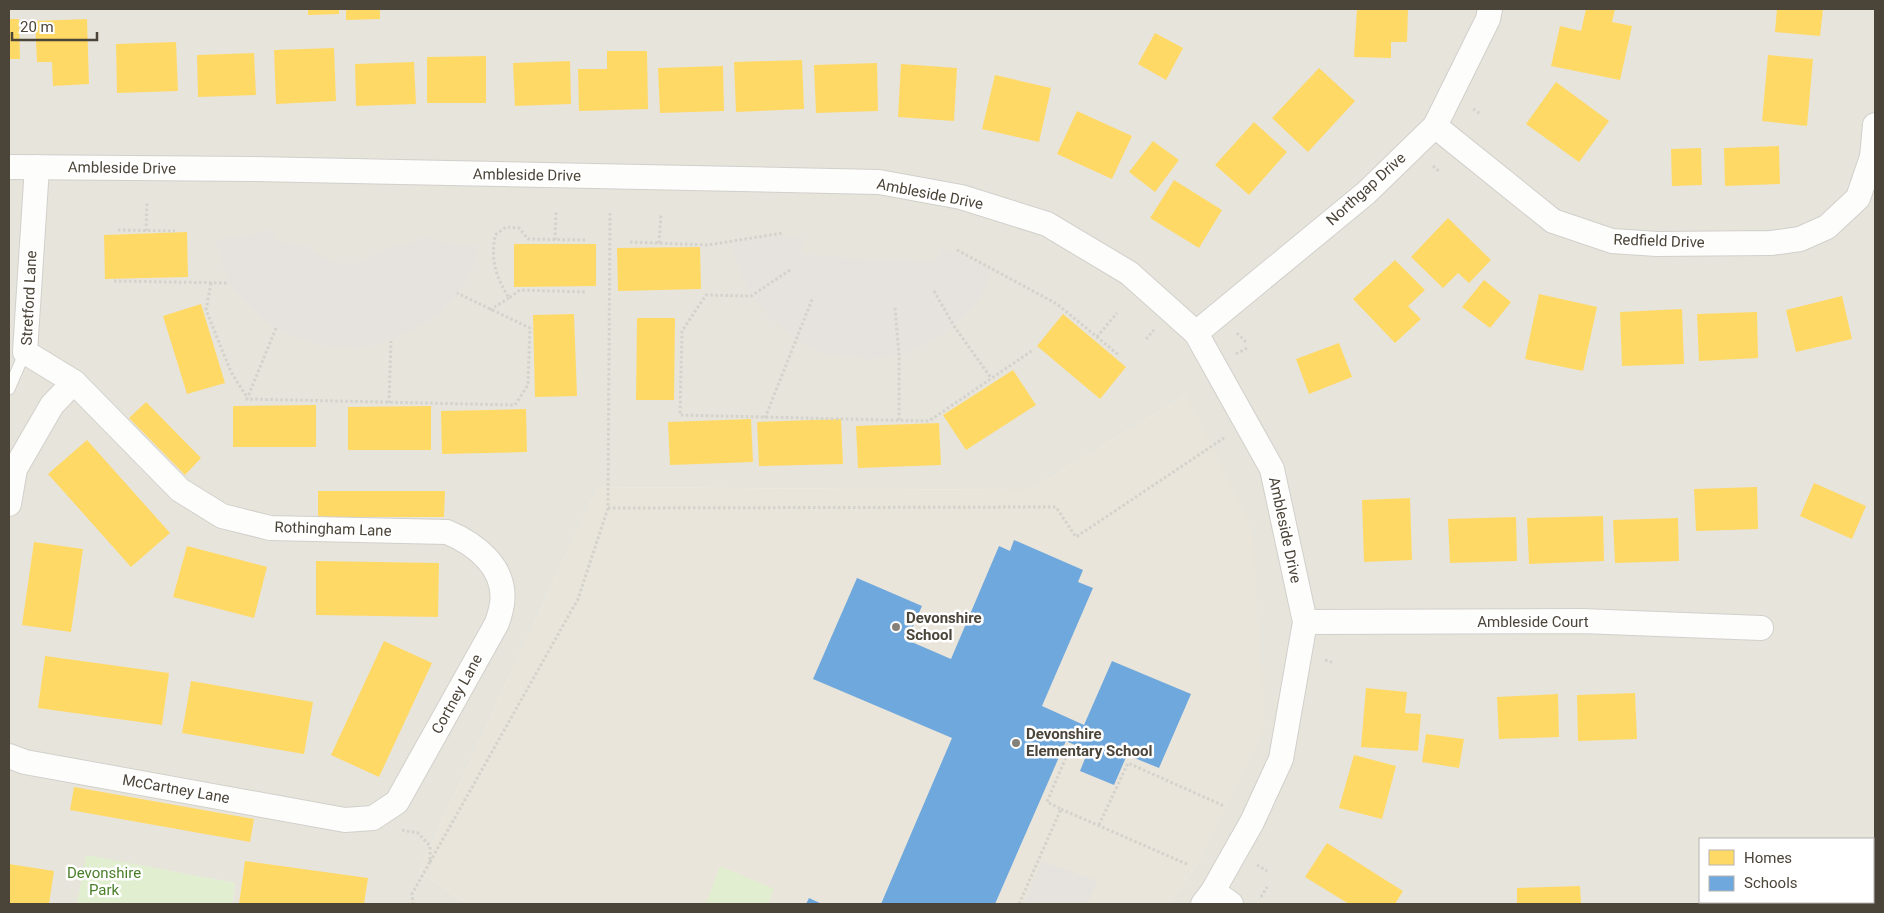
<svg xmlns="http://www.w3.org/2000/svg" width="1884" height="913" font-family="Roboto,sans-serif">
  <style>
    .residential { fill: #e7e4dc; fill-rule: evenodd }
    .education { fill: #eae5da }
    .green { fill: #e1eecf }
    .parking { fill: #e6e3df }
    .homes { fill: #ffd966 }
    .schools { fill: #6fa8dc }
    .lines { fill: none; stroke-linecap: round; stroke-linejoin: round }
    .service-casing { stroke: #d2d0cb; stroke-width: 13 }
    .minor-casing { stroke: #d2d0cb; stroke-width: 26 }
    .path { stroke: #d3d2cc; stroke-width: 3; stroke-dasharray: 2.5 2.5; stroke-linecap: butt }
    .service { stroke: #fdfdfc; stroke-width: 11 }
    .minor { stroke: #fdfdfc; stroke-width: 24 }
    .poi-dot { fill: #868178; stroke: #fff; stroke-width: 2 }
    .labels { text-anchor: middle; stroke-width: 5; stroke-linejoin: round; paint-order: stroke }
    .street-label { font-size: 15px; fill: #4b4439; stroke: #fff }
    .poi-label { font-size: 15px; font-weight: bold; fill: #4b4439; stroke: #fff; text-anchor: start }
    .park-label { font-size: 15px; fill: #4a7f2a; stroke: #fff }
  </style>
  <rect width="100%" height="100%" fill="#f4f2ee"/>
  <!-- residential -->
  <path class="residential" d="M9,9H1875V904H1168L1196,866L1265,725L1186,395L1030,490L598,487L419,871L467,904H232L235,883L87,856L77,904H9ZM1700,839H1873V902H1700Z"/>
  <!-- education -->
  <polygon class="education" points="1186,395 1252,528 1265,726 1196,866 1168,904 467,904 419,871 598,487 1030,490"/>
  <!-- green -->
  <g class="green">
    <polygon points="86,855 235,883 232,904 77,904"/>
    <polygon points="720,866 774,889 768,904 706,904"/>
  </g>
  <!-- parking -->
  <g class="parking">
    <polygon points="273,230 275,241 308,246 320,256 337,263 354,264 388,248 409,244 424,237 458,245 479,247 476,261 464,285 438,316 391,341 360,348 344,347 322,345 284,333 263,319 228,283 215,241"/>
    <polygon points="774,236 802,238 801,254 835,257 935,262 941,248 968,258 992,271 979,300 959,322 937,337 910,352 887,358 867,359 825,354 795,339 770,318 751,296 740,271 731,243"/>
    <polygon points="1042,861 1097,881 1087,904 1023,904"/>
  </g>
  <!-- homes -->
  <g class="homes">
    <polygon points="308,9 339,9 339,14 308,15"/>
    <polygon points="346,9 380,9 380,19 346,20"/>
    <polygon points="1357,9 1408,9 1407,42 1391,42 1391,58 1354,57"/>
    <polygon points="1586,9 1615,9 1612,22 1632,26 1620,80 1551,66 1560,26 1581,31"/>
    <polygon points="1777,9 1823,9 1820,36 1775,32"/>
    <polygon points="9,19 19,19 20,59 9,59"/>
    <polygon points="87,19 89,84 53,86 52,62 37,62 35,21"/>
    <polygon points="1155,33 1183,48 1166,80 1138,64"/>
    <polygon points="176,42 178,91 117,93 116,44"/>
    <polygon points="334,48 336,101 276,104 274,50"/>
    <polygon points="607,51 647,51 648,109 579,111 578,69 607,69"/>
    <polygon points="254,53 256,95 198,97 197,55"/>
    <polygon points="1768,55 1813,59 1807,126 1762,121"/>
    <polygon points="486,56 486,103 427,103 427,57"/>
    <polygon points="802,60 804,109 736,112 734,62"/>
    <polygon points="570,61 571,104 515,106 513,63"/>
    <polygon points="414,62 416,104 356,106 355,64"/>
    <polygon points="877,63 878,111 816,113 814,65"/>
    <polygon points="901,64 957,68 954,121 898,117"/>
    <polygon points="723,66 724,111 660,113 658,68"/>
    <polygon points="1319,68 1355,101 1308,152 1272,118"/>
    <polygon points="995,75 1051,88 1039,142 982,129"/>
    <polygon points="1556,82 1609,121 1579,162 1526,124"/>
    <polygon points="1077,111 1132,136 1112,179 1057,154"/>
    <polygon points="1254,122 1287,152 1249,195 1215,165"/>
    <polygon points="1153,141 1179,160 1155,192 1129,172"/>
    <polygon points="1779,146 1780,184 1725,186 1724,148"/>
    <polygon points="1701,148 1702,185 1672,186 1671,149"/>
    <polygon points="1174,180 1222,210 1199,248 1150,218"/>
    <polygon points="1448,218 1491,260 1469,283 1458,273 1443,288 1411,257"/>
    <polygon points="187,232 188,277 105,279 104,235"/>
    <polygon points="514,244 596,244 596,286 514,287"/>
    <polygon points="700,247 701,289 618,291 617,248"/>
    <polygon points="1395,260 1425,290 1408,306 1421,319 1395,343 1353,299"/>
    <polygon points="1484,280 1511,302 1490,328 1462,307"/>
    <polygon points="1539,294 1597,307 1583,371 1525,359"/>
    <polygon points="1842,296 1852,339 1796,352 1786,310"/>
    <polygon points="201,304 225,383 187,394 163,316"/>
    <polygon points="1682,309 1684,364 1622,366 1620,312"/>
    <polygon points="1757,312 1758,358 1699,361 1697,314"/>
    <polygon points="574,314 577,396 535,397 533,315"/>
    <polygon points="1063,314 1126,367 1100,399 1037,346"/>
    <polygon points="637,318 675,318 674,400 636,400"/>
    <polygon points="1339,343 1352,377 1309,394 1296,359"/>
    <polygon points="1013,370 1036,405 966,450 943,415"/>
    <polygon points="146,402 201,458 185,475 129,418"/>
    <polygon points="316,405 316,447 233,447 233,406"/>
    <polygon points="431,406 431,450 348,450 348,407"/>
    <polygon points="526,409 527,452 442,454 441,411"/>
    <polygon points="751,419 753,462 670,465 668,422"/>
    <polygon points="841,419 843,464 759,466 757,422"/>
    <polygon points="939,423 941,465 858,468 856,426"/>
    <polygon points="87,440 170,533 131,567 48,474"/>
    <polygon points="1814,483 1866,506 1852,539 1800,516"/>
    <polygon points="1757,487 1758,529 1696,531 1694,489"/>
    <polygon points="318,491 445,491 444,517 318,517"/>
    <polygon points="1410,498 1412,560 1364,562 1362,500"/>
    <polygon points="1603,516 1604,561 1529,564 1527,518"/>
    <polygon points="1516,517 1517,561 1450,563 1448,519"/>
    <polygon points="1678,518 1679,561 1615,563 1613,520"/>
    <polygon points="34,542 83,549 71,632 22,625"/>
    <polygon points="187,546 267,567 254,618 173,597"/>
    <polygon points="316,561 439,563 438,617 316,615"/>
    <polygon points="384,641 432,663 379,777 331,755"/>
    <polygon points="45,656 169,673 162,725 38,708"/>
    <polygon points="191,681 313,702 304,754 182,733"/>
    <polygon points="1366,688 1407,692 1405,713 1421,714 1418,751 1361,747"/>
    <polygon points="1635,693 1637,739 1578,741 1577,695"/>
    <polygon points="1558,694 1559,737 1499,739 1497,697"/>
    <polygon points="1426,734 1464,739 1459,768 1422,762"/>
    <polygon points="1354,755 1396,766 1382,819 1339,808"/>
    <polygon points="74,787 254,819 250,842 70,810"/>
    <polygon points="1327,843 1403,891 1395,904 1349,904 1305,877"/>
    <polygon points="245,861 368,878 364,904 239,904"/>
    <polygon points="9,864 54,871 49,904 9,904"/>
    <polygon points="1580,886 1581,904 1517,904 1517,888"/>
  </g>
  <!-- schools -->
  <g class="schools">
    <polygon points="1014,540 1083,570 1078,582 1093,588 1042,706 1084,725 1112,661 1191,694 1159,768 1127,755 1114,785 1080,771 1088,751 1066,741 995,904 881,904 952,738 813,679 857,578 922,606 907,640 951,659 999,546 1010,551"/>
    <polygon points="809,898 822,904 806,904"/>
  </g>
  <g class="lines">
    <defs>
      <polyline id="service" points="9,389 25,352"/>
      <g id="minor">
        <polyline points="1435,126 1553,221 1612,241 1657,244 1771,243 1800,239 1827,227 1858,198 1872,157 1875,125"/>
        <polyline points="9,167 254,169 879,182 961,197 1047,224 1129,273 1196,333 1272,469 1305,622 1281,759 1252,822 1213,891 1203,904"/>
        <polyline points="1196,333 1366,193 1435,126 1488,19 1490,9"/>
        <polyline points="9,504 15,469 52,405 74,382"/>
        <polyline points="1305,622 1582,621 1761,628"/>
        <path d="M9,756L25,762L345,820L373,818L397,802L497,623C499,617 501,610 502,604C507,568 476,544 447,532L270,528L222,516L180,490L74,382L25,352L37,167"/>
        <polyline points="1213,891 1231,904"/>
      </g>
    </defs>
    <!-- service casing -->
    <use href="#service" class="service-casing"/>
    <!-- minor casing -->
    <use href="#minor" class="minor-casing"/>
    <!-- path -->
    <g class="path">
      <polyline points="1473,109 1481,114"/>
      <polyline points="1433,166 1440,172"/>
      <polyline points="118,230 175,231"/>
      <polyline points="146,231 147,203"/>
      <polyline points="555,240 556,212"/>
      <path d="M585,240L528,239L519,228L506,227L495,235C491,261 495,275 509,298L520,290L587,292"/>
      <polyline points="630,242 708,245 783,233"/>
      <polyline points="659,243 661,214"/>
      <polyline points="957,250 1057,304 1120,356"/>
      <polyline points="790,270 751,296 706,295 682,331 680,415 929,421 1033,350"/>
      <polyline points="114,281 228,283"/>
      <polyline points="211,283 206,310 231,372 247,397"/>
      <polyline points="934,291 954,326 991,378"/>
      <polyline points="895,308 899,355 899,420"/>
      <polyline points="490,310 509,298"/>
      <polyline points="276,328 247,399 515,405 528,385 530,328 457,293"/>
      <polyline points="1237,333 1246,342"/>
      <polyline points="1097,337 1117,313"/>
      <polyline points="1146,339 1154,330"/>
      <polyline points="1236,354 1247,348"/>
      <polyline points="389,403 391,341"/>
      <polyline points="765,418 813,297"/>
      <polyline points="608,508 1056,507 1076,537 1224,438"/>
      <polyline points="1325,660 1334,663"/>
      <polyline points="1061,809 1189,865"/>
      <polyline points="1099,825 1128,763 1224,806"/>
      <polyline points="402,830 418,833 430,846 430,862 412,894 413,904"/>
      <polyline points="430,862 578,599 608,508 610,212"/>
      <polyline points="1257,865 1267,871"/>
      <polyline points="1261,897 1267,887"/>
      <polyline points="1019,904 1061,809 1047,802 1069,750"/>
    </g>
    <!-- service -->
    <use href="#service" class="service"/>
    <!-- minor -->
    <use href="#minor" class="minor"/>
  </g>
  <!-- markers -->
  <g class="poi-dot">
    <circle cx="896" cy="627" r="5"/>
    <circle cx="1016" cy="743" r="5"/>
  </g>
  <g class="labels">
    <!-- street labels -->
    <g class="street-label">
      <text transform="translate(122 168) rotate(1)" y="5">Ambleside Drive</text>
      <text transform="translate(527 175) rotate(1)" y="5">Ambleside Drive</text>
      <text transform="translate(1366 189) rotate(-42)" y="5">Northgap Drive</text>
      <text transform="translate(930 194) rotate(11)" y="5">Ambleside Drive</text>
      <text transform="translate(1659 241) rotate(2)" y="5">Redfield Drive</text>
      <text transform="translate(29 298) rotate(-87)" y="5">Stretford Lane</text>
      <text transform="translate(333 529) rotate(2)" y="5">Rothingham Lane</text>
      <text transform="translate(1285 530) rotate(78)" y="5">Ambleside Drive</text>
      <text x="1533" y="627">Ambleside Court</text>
      <text transform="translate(457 694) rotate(-61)" y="5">Cortney Lane</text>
      <text transform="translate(176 789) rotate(10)" y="5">McCartney Lane</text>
    </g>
    <!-- poi labels -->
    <g class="poi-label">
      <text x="906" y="623">Devonshire<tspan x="906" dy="17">School</tspan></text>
      <text x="1026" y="739">Devonshire<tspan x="1026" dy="17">Elementary School</tspan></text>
    </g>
    <!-- park labels -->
    <g class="park-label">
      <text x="104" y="878">Devonshire<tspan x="104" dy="17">Park</tspan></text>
    </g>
  </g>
  <!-- border -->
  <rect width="1884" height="913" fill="none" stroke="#4b4439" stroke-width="20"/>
  <!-- legend -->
  <rect x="1699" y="838" width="175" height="65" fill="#ffffff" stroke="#b7b4b0"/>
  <rect x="1709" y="850" width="25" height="15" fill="#ffd966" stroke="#b7b4b0"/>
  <text x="1744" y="863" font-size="15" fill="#4b4439">Homes</text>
  <rect x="1709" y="876" width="25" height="15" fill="#6fa8dc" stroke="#b7b4b0"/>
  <text x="1744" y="888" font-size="15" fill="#4b4439">Schools</text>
  <!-- scale -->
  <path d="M12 32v8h85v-8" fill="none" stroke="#4b4439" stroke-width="2.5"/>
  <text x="20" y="32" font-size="15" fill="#4b4439" stroke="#ffffff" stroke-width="4" paint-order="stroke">20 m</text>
</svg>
